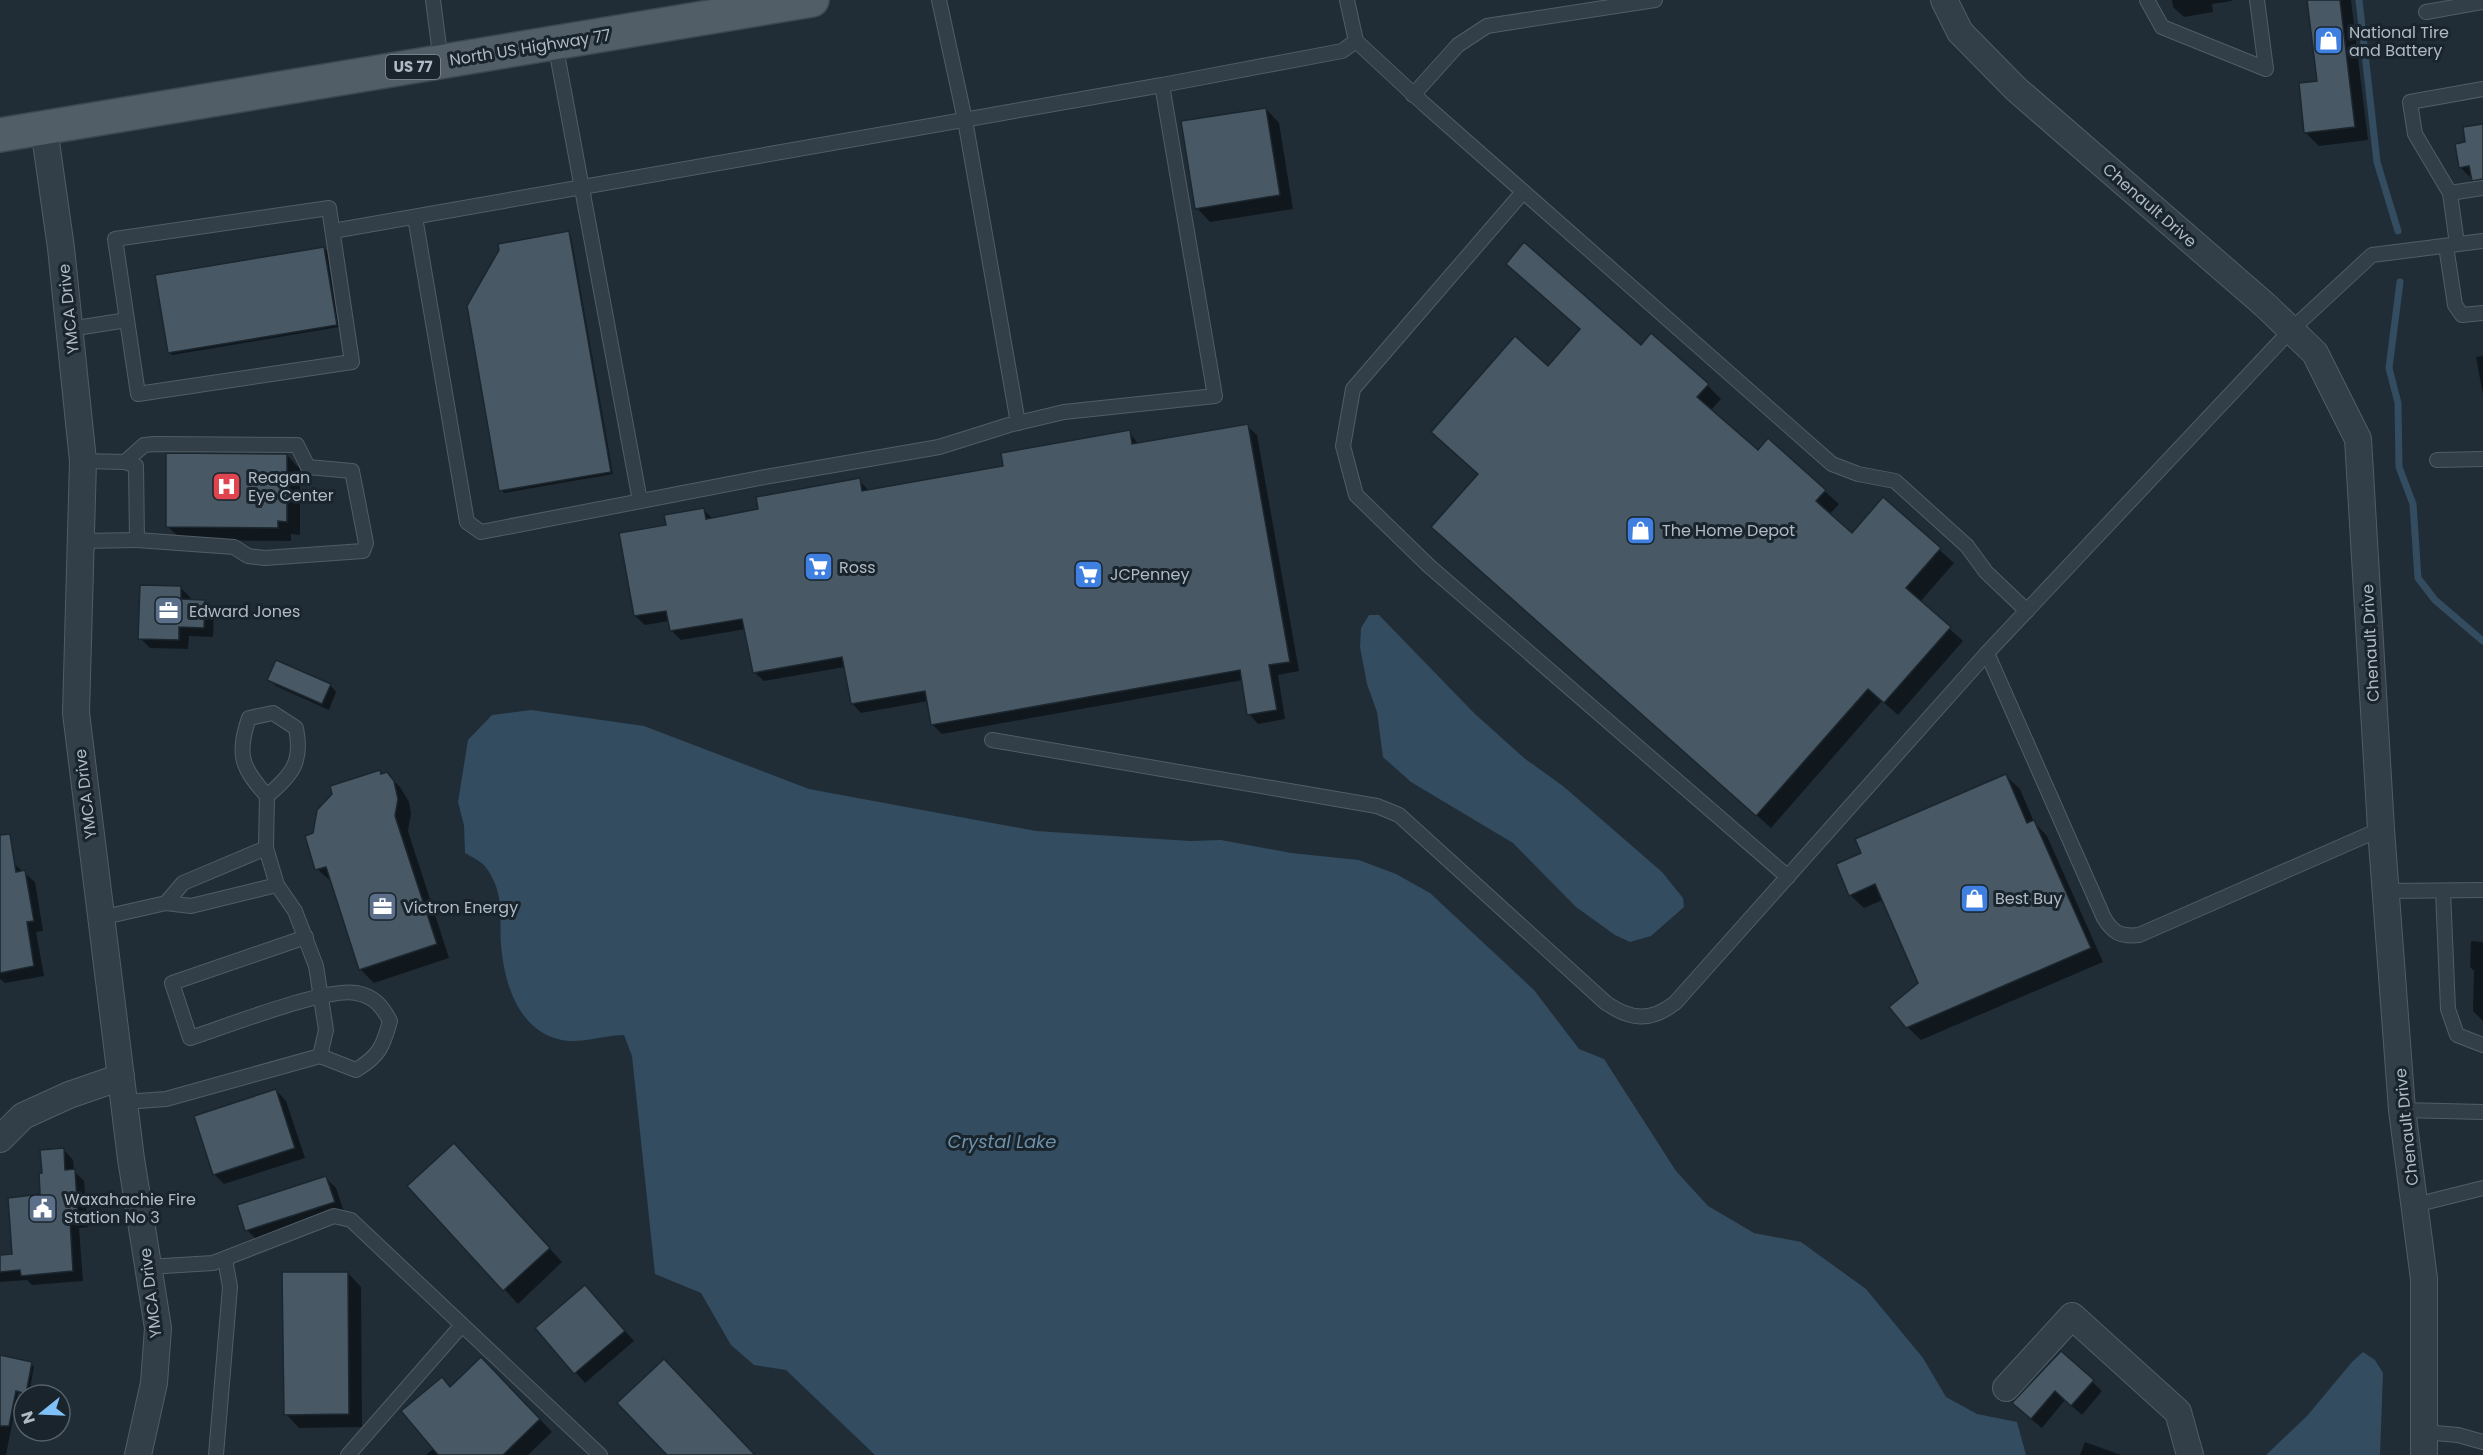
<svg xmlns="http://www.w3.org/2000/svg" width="2483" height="1455" font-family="Poppins,sans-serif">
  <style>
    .water { fill: #334c5f }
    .shadow { fill: #0007 }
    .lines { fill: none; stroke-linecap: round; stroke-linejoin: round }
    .stream { stroke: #334c5f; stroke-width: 7 }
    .building { fill: #485864; stroke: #1b262e; stroke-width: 1.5 }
    .service-casing { stroke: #515d66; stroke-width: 16 }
    .minor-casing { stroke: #515d66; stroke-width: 28 }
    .primary-casing { stroke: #3d4851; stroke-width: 36 }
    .service { stroke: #333f48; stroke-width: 14 }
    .minor { stroke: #333f48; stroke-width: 26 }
    .primary { stroke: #515e68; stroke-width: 33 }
    .labels { text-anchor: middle; stroke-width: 6; stroke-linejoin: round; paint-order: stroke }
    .shield { fill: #19242c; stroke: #818d97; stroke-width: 1.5 }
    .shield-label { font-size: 15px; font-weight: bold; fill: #aebac5 }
    .poi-label { font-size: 16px; fill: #aebac5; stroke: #19242c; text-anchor: start }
    .street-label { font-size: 16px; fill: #aebac5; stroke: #19242c }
    .water-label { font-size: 18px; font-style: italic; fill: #6e90a9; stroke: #19242c }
  </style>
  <rect width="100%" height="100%" fill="#202d37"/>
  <!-- water -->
  <g class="water">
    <polygon points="1369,615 1379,615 1474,713 1524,758 1563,786 1662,872 1683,898 1684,907 1651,936 1630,942 1615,935 1576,907 1513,843 1411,782 1383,757 1377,712 1367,684 1360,647 1361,628"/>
    <path d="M531,710L644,726L809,789L1036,831L1190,841L1221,840L1291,853L1359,860L1396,874L1430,893L1534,990L1579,1049L1604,1059L1676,1171L1708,1206L1754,1233L1801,1242L1866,1289L1923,1358L1946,1397L1977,1414L2017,1422L2026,1455H875L786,1370L754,1365L731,1345L701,1293L655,1274L632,1056L624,1035C607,1035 585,1042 569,1041C521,1037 504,986 501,944C499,916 505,895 487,869C483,862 472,857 465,853L464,825L458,802L468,740L492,715Z"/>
    <polygon points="2363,1352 2375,1360 2383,1373 2380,1455 2266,1455 2307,1416 2352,1362"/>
  </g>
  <!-- shadow -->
  <g class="shadow">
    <polygon points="2172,0 2231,0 2232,1 2212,4 2213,12 2184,17 2173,7"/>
    <polygon points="2309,0 2351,0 2368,140 2319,146 2306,133 2318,82"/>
    <polygon points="1266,109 1279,123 1293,209 1210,222 1197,208"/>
    <polygon points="2483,125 2483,175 2471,178 2460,167 2467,144"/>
    <polygon points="568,233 571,236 613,474 504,493 501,490 501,250"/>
    <polygon points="324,248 327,251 339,327 172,355 170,352"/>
    <polygon points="1508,264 1707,385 1721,399 1711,410 1758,452 1768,440 1839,504 1829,515 1852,535 1883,499 1954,563 1920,602 1963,641 1898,715 1882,701 1771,828 1433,527 1479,475 1548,368 1581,330"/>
    <polygon points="2483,356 2483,395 2476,357"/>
    <polygon points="1247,426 1257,435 1299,671 1278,675 1285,719 1258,724 1249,714 1243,680 942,734 932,724 928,701 861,713 852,703 845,667 764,681 754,672 746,629 681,640 671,630 669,621 645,625 635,616 668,526 704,510 713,519 760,511 859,480 869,491 1005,467 1129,432 1139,445"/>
    <polygon points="287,455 300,469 300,535 291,534 291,541 182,540 168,527"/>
    <polygon points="180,587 190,597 190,601 204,602 214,612 213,637 189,636 188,649 150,648 140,638"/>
    <polygon points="269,680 330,685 336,692 329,710 276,686"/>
    <polygon points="380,772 383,775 387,774 400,787 409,802 411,813 408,831 449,958 374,983 360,969 332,882 317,869 315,835"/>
    <polygon points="2006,776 2020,789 2034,822 2047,836 2103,962 1921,1040 1907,1027 1920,984 1883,900 1864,908 1850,895 1863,854"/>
    <polygon points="14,864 35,882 43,931 36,932 44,976 5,983 0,979 0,866"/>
    <polygon points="2471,941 2483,942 2483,1021 2473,1011 2474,971 2470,967"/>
    <polygon points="276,1090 286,1101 305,1158 224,1184 214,1174"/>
    <polygon points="63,1149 73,1160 74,1171 84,1181 88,1227 79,1228 83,1281 32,1285 27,1280 0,1282 0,1257 13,1255 42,1196 44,1174"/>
    <polygon points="467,1158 562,1262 518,1304 409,1186"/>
    <polygon points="326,1178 336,1188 344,1212 257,1240 247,1230"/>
    <polygon points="348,1273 361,1287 362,1427 299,1428 286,1414"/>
    <polygon points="595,1297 634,1341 585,1383 537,1328"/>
    <polygon points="2061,1353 2102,1391 2082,1415 2065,1400 2042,1428 2024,1413"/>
    <polygon points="0,1356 34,1366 29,1395 18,1393 6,1455 0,1455"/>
    <polygon points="494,1371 552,1432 528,1455 426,1455 434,1448 451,1388"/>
    <polygon points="2085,1442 2121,1455 2080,1455"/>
  </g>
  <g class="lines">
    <!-- stream -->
    <g class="stream">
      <polyline points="2359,0 2377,162 2398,231"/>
      <polyline points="2400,282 2389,368 2398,403 2399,467 2413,504 2418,578 2435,600 2483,641"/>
    </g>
  </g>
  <!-- building -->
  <g class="building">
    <polygon points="2307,0 2340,0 2355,127 2304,133 2299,83 2317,81"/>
    <polygon points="1266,108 1280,195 1195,209 1181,121"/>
    <polygon points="2483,124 2483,179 2472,181 2469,166 2459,168 2455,144 2465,142 2463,127"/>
    <polygon points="569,231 611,472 499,491 467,306 499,250 498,244"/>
    <polygon points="1524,242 1641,345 1651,333 1709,384 1697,397 1758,450 1768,438 1826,490 1816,501 1852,533 1883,497 1941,548 1906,588 1951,627 1884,703 1868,689 1756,816 1431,527 1478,474 1431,432 1515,336 1548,366 1580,329 1506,264"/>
    <polygon points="324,247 337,325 168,353 155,275"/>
    <polygon points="1248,424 1290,662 1269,665 1277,710 1247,715 1240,670 931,725 925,691 851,704 842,657 753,673 742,619 670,631 666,611 634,616 619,533 666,525 664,515 704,508 706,519 758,509 756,497 860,478 862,491 1003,466 1001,453 1130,430 1132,444"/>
    <polygon points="166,453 287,454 287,522 278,521 278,528 166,527"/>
    <polygon points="140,585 181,586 181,599 205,600 204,628 179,627 179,640 138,639"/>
    <polygon points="276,660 331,684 322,704 267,680"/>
    <polygon points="380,770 381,774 387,772 394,781 398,799 395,816 437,944 359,970 326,867 315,870 305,836 313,833 317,810 332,794 330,786"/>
    <polygon points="2006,774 2027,823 2034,820 2091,948 1906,1028 1889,1007 1918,983 1875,884 1849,896 1836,864 1861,853 1855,839"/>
    <polygon points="10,834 16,872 25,870 34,921 27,922 34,966 0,973 0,835"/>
    <polygon points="276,1089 295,1148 213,1175 194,1116"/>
    <polygon points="454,1143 550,1248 503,1291 407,1186"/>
    <polygon points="64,1148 65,1170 75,1169 78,1217 70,1219 73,1271 21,1276 20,1270 0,1272 0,1255 12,1254 8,1198 40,1194 39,1173 42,1173 40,1150"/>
    <polygon points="326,1176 335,1202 245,1231 237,1205"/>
    <polygon points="282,1272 348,1272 349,1414 284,1415"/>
    <polygon points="585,1285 625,1331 574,1374 535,1328"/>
    <polygon points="2061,1351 2094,1380 2071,1406 2055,1391 2031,1419 2012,1403"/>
    <polygon points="0,1355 32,1362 26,1394 16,1391 9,1426 0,1426"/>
    <polygon points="481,1357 540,1419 503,1455 438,1455 401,1411 442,1377 450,1387"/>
    <polygon points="664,1359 755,1455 667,1455 617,1403"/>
  </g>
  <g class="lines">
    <defs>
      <g id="service">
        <polyline points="433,0 441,62"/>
        <polyline points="939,0 965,120 1018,423"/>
        <polyline points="1347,0 1356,41 1424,104 1832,464 1858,474 1895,481 1967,546 1986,572 2027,611"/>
        <polyline points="2147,0 2162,27 2266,69 2257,0"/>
        <polyline points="2426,12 2483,2"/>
        <polyline points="555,43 640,501"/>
        <polyline points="1413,95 1458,45 1487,26 1655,0"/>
        <polyline points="1523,192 1353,389 1343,446 1356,495 1429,566 1788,877"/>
        <polyline points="2450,193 2483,188"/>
        <polygon points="329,208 352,362 138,394 115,239"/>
        <polyline points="415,217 467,522 481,532 765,477 939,447 1009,425 1064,412 1215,396 1162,85 1342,51 1356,41"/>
        <polyline points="333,231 1162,85"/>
        <polyline points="2457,244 2450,193 2415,134 2410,102 2483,89"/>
        <polyline points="2446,246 2455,305 2462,315 2483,313"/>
        <polyline points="70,329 127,320"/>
        <polyline points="2437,460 2483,459"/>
        <polyline points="125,462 144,445 155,444 297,445 308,467 352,471 366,543 363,551 265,558 248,556 234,547 137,540"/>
        <polyline points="80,541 137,540 136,466 125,462 83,461"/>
        <path d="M1987,653L2104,918C2113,933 2121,937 2139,935L2381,829"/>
        <path d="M992,740L1377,806L1399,815L1606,1003C1631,1020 1650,1022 1675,1003L1987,653L2291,330L2372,255L2483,241"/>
        <polyline points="2386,891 2483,890"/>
        <polyline points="2443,891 2448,1009 2457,1035 2483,1045"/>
        <polyline points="166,903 183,883 266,848"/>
        <polyline points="100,918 166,903 191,906 277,885"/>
        <path d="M306,937L172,983L190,1038C225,1027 326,987 356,993C374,996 382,1006 390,1021C383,1047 379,1056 356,1070L320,1056"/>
        <path d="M124,1102L166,1099L320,1056L326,1030L316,966L295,911L277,885L266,848L267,796C242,768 236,755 249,718L273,713L296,728C303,762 292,775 267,796"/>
        <polyline points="2402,1110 2483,1112"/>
        <polyline points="2415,1205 2483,1188"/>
        <polyline points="148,1267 213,1263 334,1216 351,1220 600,1455"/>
        <polyline points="2424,1432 2458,1435 2483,1442"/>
        <polyline points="216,1455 230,1287 225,1259"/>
        <polyline points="348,1455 462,1325"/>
      </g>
      <g id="minor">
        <polyline points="1944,0 1960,32 2016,89 2265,305 2315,353 2358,439 2381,829 2402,1110 2424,1279 2424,1455"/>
        <polyline points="44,128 61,248 83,461 76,713 131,1159 158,1328 154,1383 138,1455"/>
        <polyline points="0,1139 23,1116 69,1095 121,1077"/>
        <polyline points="2006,1388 2072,1316 2178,1412 2190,1455"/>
      </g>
      <polyline id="primary" points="0,135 812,0"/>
    </defs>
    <!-- service casing -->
    <use href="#service" class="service-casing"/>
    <!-- minor casing -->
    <use href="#minor" class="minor-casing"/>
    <!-- primary casing -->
    <use href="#primary" class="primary-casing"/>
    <!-- service -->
    <use href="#service" class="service"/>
    <!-- minor -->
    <use href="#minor" class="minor"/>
    <!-- primary -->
    <use href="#primary" class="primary"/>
  </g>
  <!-- icons -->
  <defs>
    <symbol id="shop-square" viewBox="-11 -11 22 22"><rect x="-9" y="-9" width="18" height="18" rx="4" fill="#3f7fe0" stroke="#19242c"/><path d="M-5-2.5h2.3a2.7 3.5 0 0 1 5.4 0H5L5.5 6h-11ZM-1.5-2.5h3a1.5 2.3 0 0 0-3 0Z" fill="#fff"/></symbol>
    <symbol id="hospital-square" viewBox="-11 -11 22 22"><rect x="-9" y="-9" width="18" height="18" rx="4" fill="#e0444e" stroke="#19242c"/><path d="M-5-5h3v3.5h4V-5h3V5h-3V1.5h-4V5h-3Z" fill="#fff"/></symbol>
    <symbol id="supermarket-square" viewBox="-11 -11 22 22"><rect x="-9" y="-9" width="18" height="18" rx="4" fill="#3f7fe0" stroke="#19242c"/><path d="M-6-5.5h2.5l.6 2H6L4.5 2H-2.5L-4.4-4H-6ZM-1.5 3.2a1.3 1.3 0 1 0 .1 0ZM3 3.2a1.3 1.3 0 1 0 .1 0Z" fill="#fff"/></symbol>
    <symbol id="office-square" viewBox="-11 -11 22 22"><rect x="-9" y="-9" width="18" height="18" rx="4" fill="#5c6f8a" stroke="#19242c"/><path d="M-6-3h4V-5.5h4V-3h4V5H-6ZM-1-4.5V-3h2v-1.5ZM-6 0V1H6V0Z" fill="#fff"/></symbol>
    <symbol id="civic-square" viewBox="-11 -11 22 22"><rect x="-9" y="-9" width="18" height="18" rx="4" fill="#5c6f8a" stroke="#19242c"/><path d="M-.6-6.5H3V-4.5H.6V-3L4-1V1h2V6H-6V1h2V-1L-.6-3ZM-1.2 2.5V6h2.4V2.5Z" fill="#fff"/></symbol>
  </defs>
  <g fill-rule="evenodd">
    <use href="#shop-square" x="2312" y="24" width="33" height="33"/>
    <use href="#hospital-square" x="210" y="470" width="33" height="33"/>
    <use href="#shop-square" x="1624" y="514" width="33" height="33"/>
    <use href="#supermarket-square" x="802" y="550" width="33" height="33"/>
    <use href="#supermarket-square" x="1072" y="558" width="33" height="33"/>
    <use href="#office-square" x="152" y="594" width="33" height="33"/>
    <use href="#shop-square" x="1958" y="882" width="33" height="33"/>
    <use href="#office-square" x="366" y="890" width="33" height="33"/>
    <use href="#civic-square" x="26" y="1192" width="33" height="33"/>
  </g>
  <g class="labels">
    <!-- shield labels -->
    <rect class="shield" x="386" y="55" width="54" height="24" rx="4.5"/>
    <g class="shield-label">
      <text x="413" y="72">US 77</text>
    </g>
    <!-- poi labels -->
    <g class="poi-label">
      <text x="2349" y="38">National Tire<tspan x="2349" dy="18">and Battery</tspan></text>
      <text x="248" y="483">Reagan<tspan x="248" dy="18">Eye Center</tspan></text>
      <text x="1662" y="536">The Home Depot</text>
      <text x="839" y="573">Ross</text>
      <text x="1110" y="580">JCPenney</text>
      <text x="189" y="617">Edward Jones</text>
      <text x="1995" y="904">Best Buy</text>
      <text x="403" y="913">Victron Energy</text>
      <text x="64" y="1205">Waxahachie Fire<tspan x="64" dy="18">Station No 3</tspan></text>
    </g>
    <!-- street labels -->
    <g class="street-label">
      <text transform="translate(530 47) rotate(-9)" y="6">North US Highway 77</text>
      <text transform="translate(2150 205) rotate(41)" y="6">Chenault Drive</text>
      <text transform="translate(68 309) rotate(-96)" y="6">YMCA Drive</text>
      <text transform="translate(2370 643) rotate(-93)" y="6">Chenault Drive</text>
      <text transform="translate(85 794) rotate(-97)" y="6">YMCA Drive</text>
      <text transform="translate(2406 1127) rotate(-96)" y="6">Chenault Drive</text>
      <text transform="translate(150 1293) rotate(-97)" y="6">YMCA Drive</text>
    </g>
    <!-- water labels -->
    <g class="water-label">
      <text x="1002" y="1148">Crystal Lake</text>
    </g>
  </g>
  <!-- north arrow -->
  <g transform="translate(42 1413) rotate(252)"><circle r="28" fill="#19242c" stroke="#556069" stroke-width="1.5"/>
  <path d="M0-4.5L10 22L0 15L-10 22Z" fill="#7fc0f8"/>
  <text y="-9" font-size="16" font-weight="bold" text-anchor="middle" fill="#aebac5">N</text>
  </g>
</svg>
